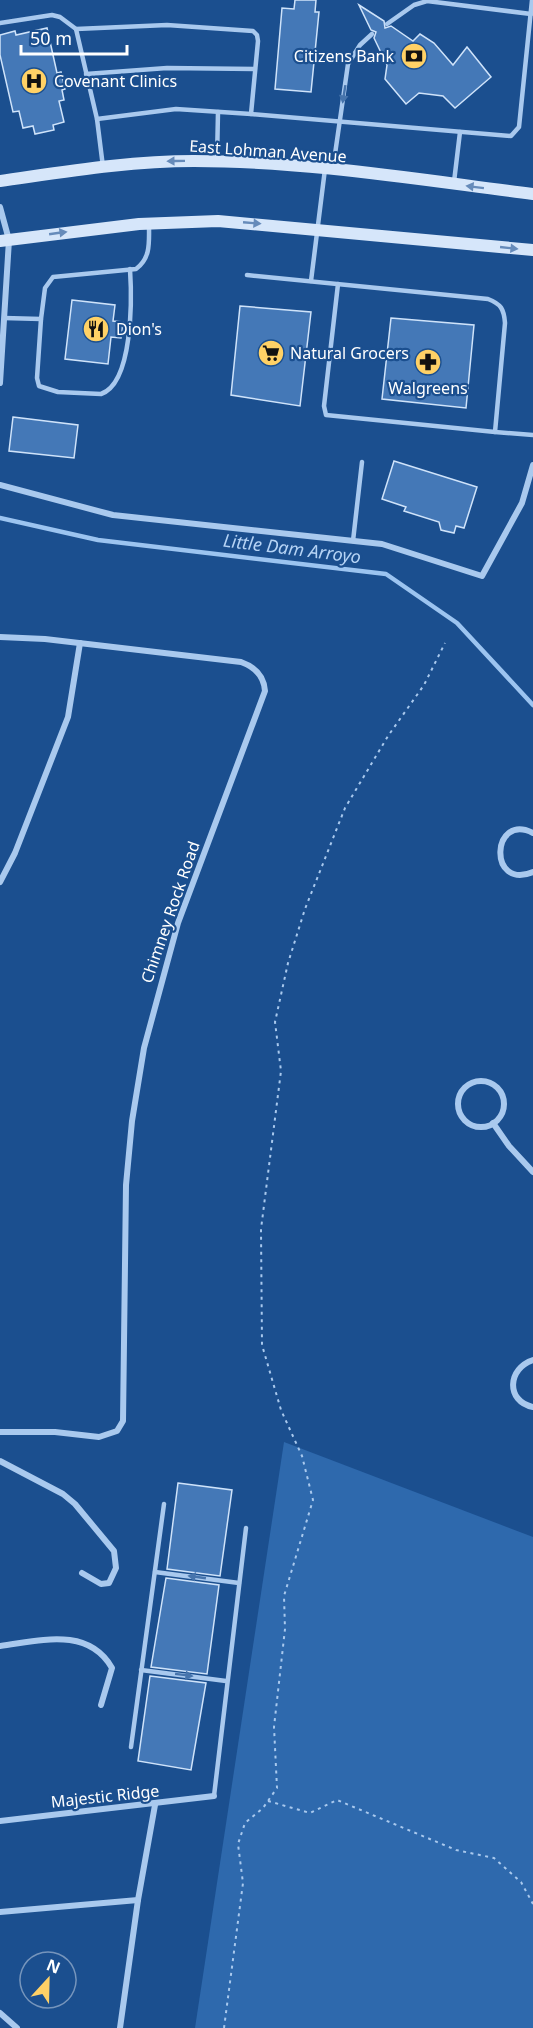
<svg xmlns="http://www.w3.org/2000/svg" width="533" height="2028" font-family="'Noto Sans',sans-serif">
  <style>
    .green { fill: #2e69ad }
    .lines { fill: none; stroke-linecap: round; stroke-linejoin: round }
    .stream { stroke: #9cc4f0; stroke-width: 4.5 }
    .building { fill: #4478b7; stroke: #cfe3fa; stroke-width: 1.5 }
    .path { stroke: #a9c9ee; stroke-width: 2; stroke-dasharray: 3 4.5; stroke-linecap: butt }
    .lane { stroke: #a9c9ee; stroke-width: 4.5 }
    .street { stroke: #a9c9ee; stroke-width: 6 }
    .secondary { stroke: #d6e6fa; stroke-width: 12 }
    .oneway { fill: #4674ac }
    .oneway2 { fill: #668bba }
    .labels { text-anchor: middle; stroke-width: 4.5; stroke-linejoin: round; paint-order: stroke }
    .poi-label { font-size: 16px; fill: #fff; stroke: #1b4f8f; text-anchor: start }
    .street-label { font-size: 16px; fill: #fff; stroke: #1b4f8f }
    .water-label { font-size: 18px; font-style: italic; fill: #b5d3f5; stroke: #1b4f8f }
  </style>
  <rect width="100%" height="100%" fill="#1b4f8f"/>
  <!-- green -->
  <polygon class="green" points="284,1442 533,1537 533,2028 195,2028"/>
  <g class="lines">
    <!-- stream -->
    <polyline class="stream" points="0,518 98,540 386,574 457,623 533,705"/>
  </g>
  <!-- building -->
  <g class="building">
    <polygon points="295,0 316,0 315,12 319,12 311,92 275,89 282,8 294,9"/>
    <polygon points="359,5 384,21 385,28 391,26 413,41 420,34 434,43 453,65 467,47 491,77 455,108 443,96 419,93 406,104 385,79 387,65 374,38 376,32 371,30"/>
    <polygon points="47,28 57,73 61,72 65,89 62,90 64,100 59,101 64,122 53,125 54,130 35,134 33,126 23,128 19,111 13,112 0,55 0,35 15,31 16,35"/>
    <polygon points="72,300 115,305 113,321 123,322 121,338 111,337 108,364 65,359"/>
    <polygon points="240,306 311,312 300,406 231,395"/>
    <polygon points="391,318 474,325 466,408 382,399"/>
    <polygon points="13,417 78,425 74,458 9,451"/>
    <polygon points="394,461 477,487 464,528 456,526 454,533 441,530 439,522 404,511 406,507 382,499"/>
    <polygon points="178,1483 232,1490 220,1576 167,1569"/>
    <polygon points="166,1578 219,1585 207,1674 151,1667"/>
    <polygon points="150,1676 206,1683 191,1770 138,1761"/>
  </g>
  <g class="lines">
    <!-- path -->
    <g class="path">
      <polyline points="268,1801 310,1813 337,1800 456,1850 494,1858 521,1882 533,1904"/>
      <polyline points="224,2028 243,1883 238,1844 245,1823 263,1808 277,1788 274,1727 285,1629 284,1596 313,1500 302,1456 281,1410 262,1345 261,1229 281,1071 275,1022 288,963 305,909 345,808 388,736 424,685 445,643"/>
    </g>
    <!-- lane -->
    <g class="lane">
      <polyline points="0,23 52,15 60,17 76,29 167,25 253,31 257,35 258,41 251,114 511,136 519,127 532,0"/>
      <polyline points="387,24 414,5 427,1 531,14"/>
      <polyline points="76,29 97,119 176,109 251,114"/>
      <polyline points="86,74 167,68 255,69"/>
      <polyline points="97,119 103,167"/>
      <polyline points="217,160 218,112"/>
      <polyline points="333,168 348,64 360,45 372,34"/>
      <polyline points="454,182 460,132"/>
      <path d="M247,275L488,299C501,304 504,309 505,323L495,432L533,435"/>
      <polyline points="311,281 325,169"/>
      <polyline points="338,284 324,406 326,415 495,432"/>
      <path d="M4,318L41,319L45,288L53,277L136,269C151,258 149,242 149,225"/>
      <path d="M41,319L37,378L39,386L58,392L101,394C133,383 132,299 130,269"/>
      <polyline points="353,541 362,462"/>
      <polyline points="155,1572 239,1583"/>
      <polyline points="141,1670 226,1681"/>
      <polyline points="131,1747 164,1504"/>
      <polyline points="214,1796 246,1528"/>
    </g>
    <!-- street -->
    <g class="street">
      <polyline points="0,207 9,240 0,383"/>
      <polyline points="0,485 113,515 382,544 482,576 522,503 533,465"/>
      <path d="M0,637L45,639L241,662C255,667 264,676 265,691L178,923L144,1048L132,1121L126,1185L123,1421L117,1431L99,1437L55,1432H0"/>
      <path d="M533,833C491,812 488,891 533,872"/>
      <polyline points="0,882 15,853 68,717 80,643"/>
      <circle cx="481" cy="1104" r="23"/>
      <polyline points="493,1123 509,1146 533,1172"/>
      <path d="M533,1360C508,1368 505,1401 533,1407"/>
      <polyline points="0,1461 63,1494 75,1504 114,1551 116,1568 109,1583 101,1584 82,1573"/>
      <path d="M0,1646C39,1641 88,1626 112,1668L101,1705"/>
      <polyline points="0,1821 214,1796"/>
      <polyline points="0,1912 138,1900 155,1805"/>
      <polyline points="0,2013 17,2028"/>
      <polyline points="120,2028 138,1900"/>
    </g>
    <!-- secondary -->
    <g class="secondary">
      <path d="M0,181C64,172 129,161 194,161C307,161 421,180 533,194"/>
      <polyline points="0,241 139,224 218,221 533,250"/>
    </g>
  </g>
  <!-- one-way arrows -->
  <defs><path id="oneway-solid" d="M-6-.8H1V-3.2L6.5 0L1 3.2V.8H-6Z" transform="scale(1.5)"/></defs>
  <g class="oneway">
    <use href="#oneway-solid" transform="translate(344 94) rotate(99)"/>
    <use href="#oneway-solid" transform="translate(197 1577) rotate(-172)"/>
    <use href="#oneway-solid" transform="translate(184 1675) rotate(7)"/>
  </g>
  <g class="oneway2">
    <use href="#oneway-solid" transform="translate(176 161) rotate(179)"/>
    <use href="#oneway-solid" transform="translate(475 187) rotate(-173)"/>
    <use href="#oneway-solid" transform="translate(252 223) rotate(5)"/>
    <use href="#oneway-solid" transform="translate(58 233) rotate(-8)"/>
    <use href="#oneway-solid" transform="translate(509 248) rotate(6)"/>
  </g>
  <!-- icons -->
  <defs>
    <symbol id="bank-disc" viewBox="-11 -11 22 22"><circle r="9.5" fill="#ffd166" stroke="#1b4f8f"/><path d="M-6-4H6V4H-6ZM0-2.3a2.3 2.3 0 1 0 0 4.6a2.3 2.3 0 1 0 0-4.6Z" fill="#111"/></symbol>
    <symbol id="hospital-disc" viewBox="-11 -11 22 22"><circle r="9.5" fill="#ffd166" stroke="#1b4f8f"/><path d="M-5-5h3v3.5h4V-5h3V5h-3V1.5h-4V5h-3Z" fill="#111"/></symbol>
    <symbol id="restaurant-disc" viewBox="-11 -11 22 22"><circle r="9.5" fill="#ffd166" stroke="#1b4f8f"/><path d="M-5-6h1v4h1v-4h1v4h1v-4h1v5L-1.5 .5V6h-2V.5L-5-1ZM5-6V6H3V1.5H1.5Q1.5-4 5-6Z" fill="#111"/></symbol>
    <symbol id="supermarket-disc" viewBox="-11 -11 22 22"><circle r="9.5" fill="#ffd166" stroke="#1b4f8f"/><path d="M-6-5.5h2.5l.6 2H6L4.5 2H-2.5L-4.4-4H-6ZM-1.5 3.2a1.3 1.3 0 1 0 .1 0ZM3 3.2a1.3 1.3 0 1 0 .1 0Z" fill="#111"/></symbol>
    <symbol id="pharmacy-disc" viewBox="-11 -11 22 22"><circle r="9.5" fill="#ffd166" stroke="#1b4f8f"/><path d="M-2-6h4v4h4v4h-4v4h-4v-4h-4v-4h4Z" fill="#111"/></symbol>
  </defs>
  <g fill-rule="evenodd">
    <use href="#bank-disc" x="399" y="41" width="30" height="30"/>
    <use href="#hospital-disc" x="19" y="66" width="30" height="30"/>
    <use href="#restaurant-disc" x="81" y="314" width="30" height="30"/>
    <use href="#supermarket-disc" x="256" y="338" width="30" height="30"/>
    <use href="#pharmacy-disc" x="413" y="347" width="30" height="30"/>
  </g>
  <g class="labels">
    <!-- poi labels -->
    <g class="poi-label">
      <text x="394" y="62" text-anchor="end">Citizens Bank</text>
      <text x="54" y="87">Covenant Clinics</text>
      <text x="116" y="335">Dion's</text>
      <text x="290" y="359">Natural Grocers</text>
      <text x="428" y="394" text-anchor="middle">Walgreens</text>
    </g>
    <!-- street labels -->
    <g class="street-label">
      <text transform="translate(268 151) rotate(4)" y="6">East Lohman Avenue</text>
      <text transform="translate(170 912) rotate(-71)" y="6">Chimney Rock Road</text>
      <text transform="translate(105 1796) rotate(-6)" y="6">Majestic Ridge</text>
    </g>
    <!-- water labels -->
    <g class="water-label">
      <text transform="translate(292 549) rotate(7)" y="6">Little Dam Arroyo</text>
    </g>
  </g>
  <!-- north arrow -->
  <g transform="translate(48 1980) rotate(22)"><circle r="28" fill="#1b4f8f" stroke="#7695bc" stroke-width="1.5"/>
  <path d="M0-4.5L10 22L0 15L-10 22Z" fill="#ffd166"/>
  <text y="-9" font-size="16" font-weight="bold" text-anchor="middle" fill="#ffffff">N</text>
  </g>
  <!-- scale -->
  <path d="M21 45v9h106v-9" fill="none" stroke="#ffffff" stroke-width="3"/>
  <text x="30" y="45" font-size="18" fill="#ffffff" stroke="#1b4f8f" stroke-width="4.5" paint-order="stroke">50 m</text>
</svg>
